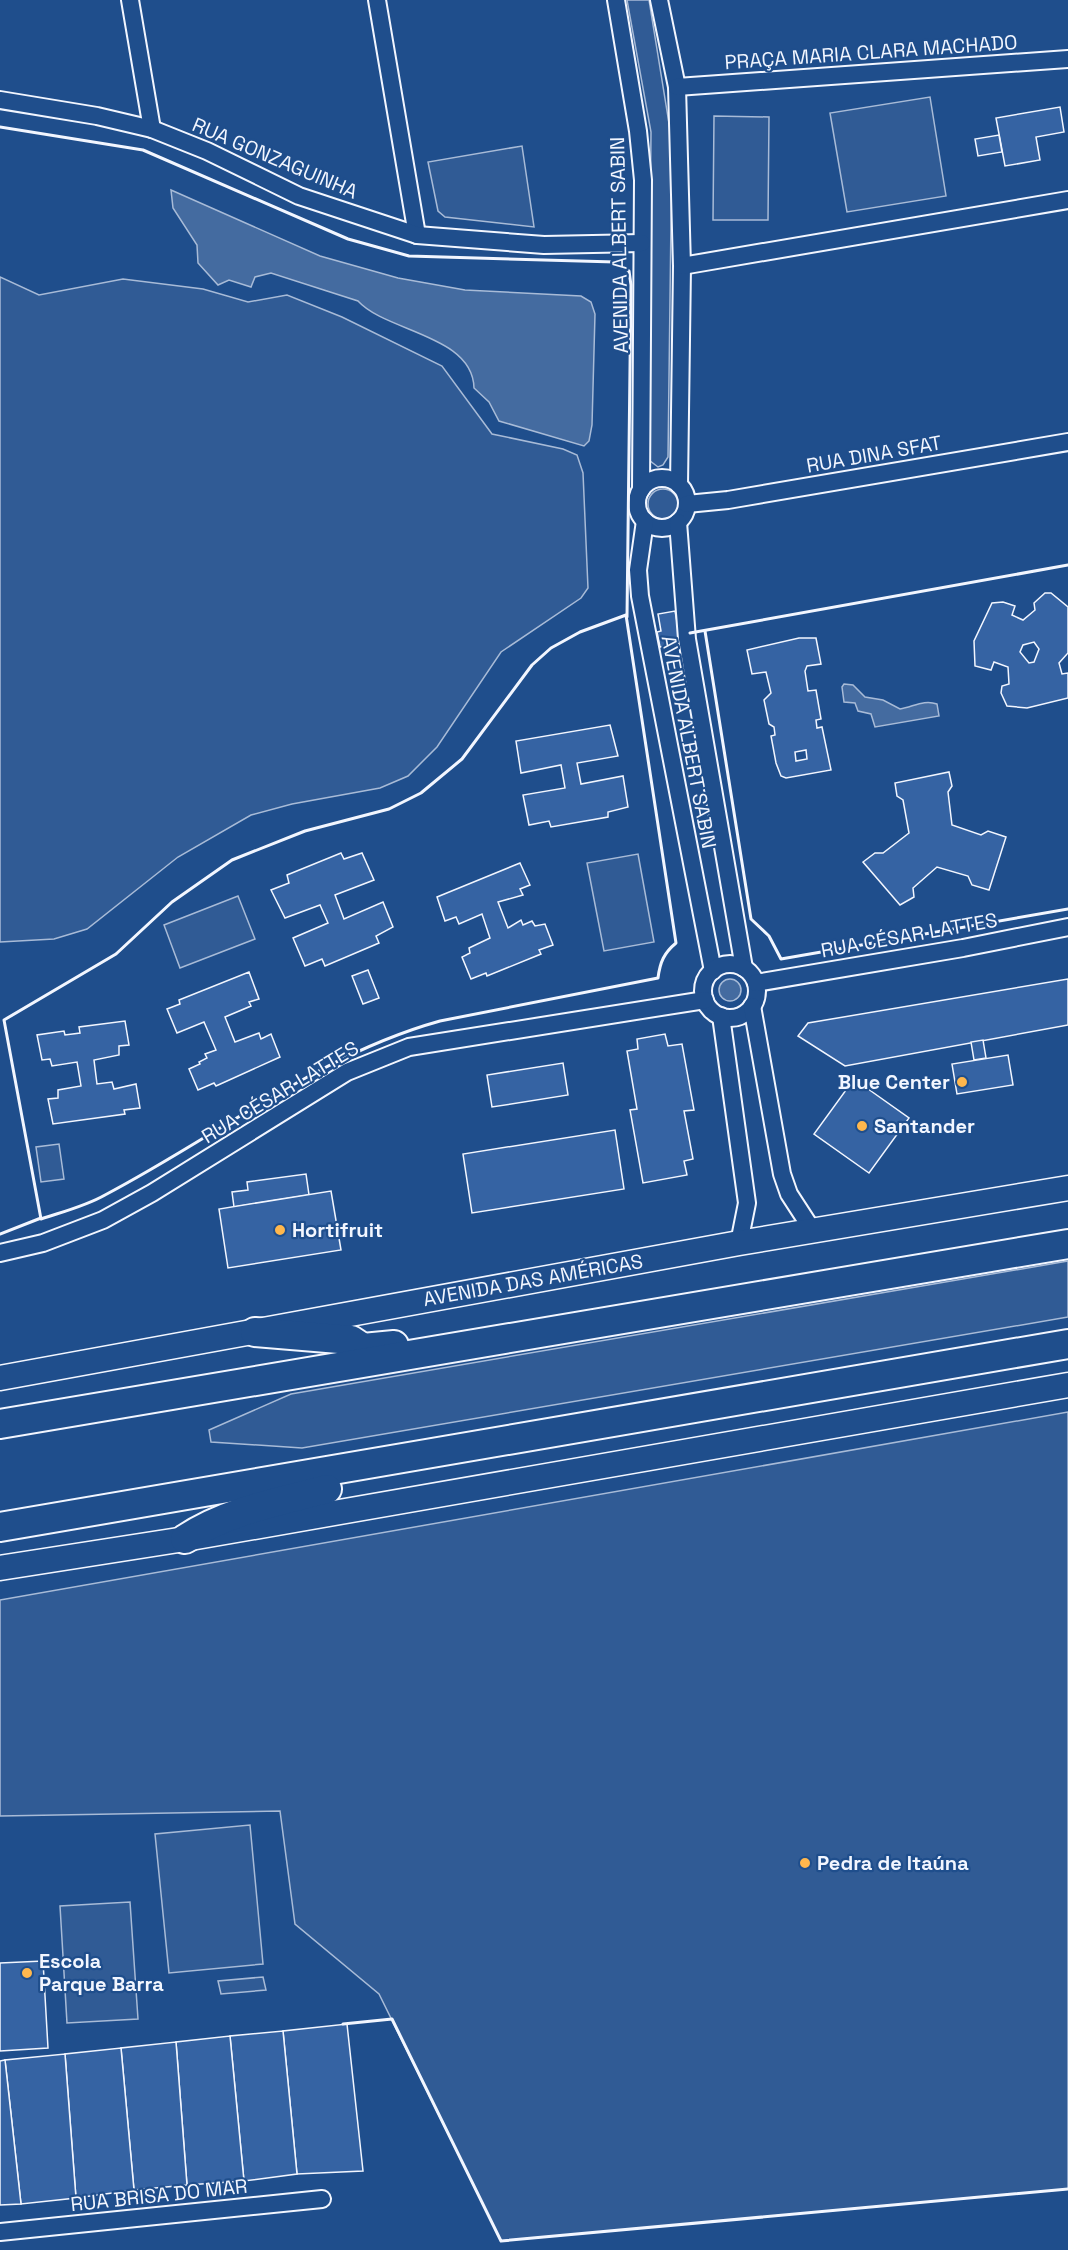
<svg xmlns="http://www.w3.org/2000/svg" width="1068" height="2250" font-family="'Space Grotesk',sans-serif">
  <style>
    .green { fill: #305b95; stroke: #a8bbd7; stroke-width: 1.5 }
    .water { fill: #446ba0; stroke: #a8bbd7; stroke-width: 1.5 }
    .building { fill: #3563a3; stroke: #f2f6ff; stroke-width: 1.5; fill-rule: evenodd }
    .lines { fill: none; stroke-linecap: round; stroke-linejoin: round }
    .minor-casing { stroke: #f2f6ff; stroke-width: 20 }
    .secondary-casing { stroke: #f2f6ff; stroke-width: 27 }
    .trunk-casing { stroke: #f2f6ff; stroke-width: 32 }
    .minor { stroke: #1f4e8c; stroke-width: 16 }
    .secondary { stroke: #1f4e8c; stroke-width: 24 }
    .trunk { stroke: #1f4e8c; stroke-width: 28 }
    .wall { stroke: #f2f6ff; stroke-width: 3 }
    .poi-dot { fill: #ffb74d; stroke: #1f4e8c; stroke-width: 2 }
    .labels { text-anchor: middle; stroke-width: 4.5; stroke-linejoin: round; paint-order: stroke }
    .street-label { font-size: 20px; fill: #f2f6ff; stroke: #1f4e8c }
    .poi-label { font-size: 20px; font-weight: bold; fill: #f2f6ff; stroke: #1f4e8c; text-anchor: start }
  </style>
  <rect width="100%" height="100%" fill="#1f4e8c"/>
  <!-- green -->
  <g class="green">
    <polygon points="627,0 649,0 672,142 668,457 663,465 658,467 649,460 648,453 651,132"/>
    <polygon points="930,97 946,196 847,212 830,113"/>
    <polygon points="714,116 769,117 768,220 713,220"/>
    <polygon points="522,146 534,227 445,217 438,211 428,162"/>
    <polygon points="0,277 39,295 123,279 203,289 248,302 287,295 342,317 442,366 492,434 563,449 577,455 583,473 588,588 581,598 501,652 437,747 408,776 380,788 292,804 251,815 178,857 87,929 54,939 0,942"/>
    <circle cx="663" cy="504" r="15"/>
    <polygon points="638,854 654,942 604,951 587,863"/>
    <polygon points="238,896 255,939 180,968 164,925"/>
    <polygon points="59,1144 64,1179 41,1182 36,1147"/>
    <polygon points="1068,1261 1068,1317 302,1448 211,1442 209,1430 291,1394"/>
    <polygon points="1068,1412 1068,2189 501,2241 379,1994 295,1924 280,1811 0,1816 0,1600"/>
    <polygon points="250,1825 263,1964 169,1973 155,1834"/>
    <polygon points="130,1902 138,2019 67,2023 60,1906"/>
    <polygon points="263,1977 266,1990 221,1994 218,1981"/>
  </g>
  <!-- water -->
  <g class="water">
    <path d="M171,190L320,256L398,278L465,290L581,296L591,302L595,314L592,425L589,441L584,446L499,421L489,402L474,388C473,335 386,332 358,301L271,273L255,277L251,287L229,280L218,285L198,263L197,245L173,208Z"/>
    <path d="M844,684L853,685L865,697L883,700L900,709C913,707 924,699 937,704L939,716L875,727L871,714L858,711L855,703L844,702L842,687Z"/>
    <circle cx="730" cy="990" r="11"/>
  </g>
  <!-- building -->
  <g class="building">
    <polygon points="1060,107 1064,132 1036,137 1040,160 1005,166 996,118"/>
    <polygon points="999,135 1002,152 978,156 975,139"/>
    <path d="M1045,593H1051L1068,607V653L1059,663L1062,674L1068,673V698L1027,708L1007,706L1001,693L1002,686L1009,684L1008,667L994,662L991,670L975,666L974,641L992,603L1003,602L1015,606L1012,615L1023,620L1035,610L1034,603ZM1034,642L1039,649L1034,662L1029,663L1020,652L1023,645Z"/>
    <polygon points="675,611 681,643 660,647 657,632 661,631 658,614"/>
    <path d="M799,638H816L821,664L807,666L805,671L808,691L816,690L821,719L816,720L817,728L822,727L831,770L786,778L781,776L776,763L771,736L775,735L774,727L769,724L764,700L771,693L766,672L752,674L747,650ZM806,750L807,759L796,761L795,752Z"/>
    <polygon points="610,725 618,756 577,763 581,784 623,776 628,807 608,812 608,817 551,827 549,821 529,825 523,795 565,788 561,765 521,773 516,741"/>
    <polygon points="949,772 952,786 948,792 952,825 981,835 988,831 1006,837 989,890 972,885 968,876 937,867 913,888 914,897 900,905 863,862 875,853 883,853 909,833 903,800 897,796 895,783"/>
    <polygon points="341,853 344,859 362,853 374,880 335,895 344,919 383,902 393,927 376,936 379,943 325,966 322,959 305,966 293,938 328,923 320,905 285,918 271,890 289,883 287,875"/>
    <polygon points="520,863 530,885 520,889 523,895 498,902 508,928 521,920 523,925 532,921 535,926 545,924 553,945 539,950 541,954 487,976 486,973 471,979 462,957 470,953 469,948 490,938 482,914 459,924 456,917 445,921 437,897"/>
    <polygon points="368,970 379,998 363,1004 352,976"/>
    <polygon points="249,972 259,999 249,1002 251,1006 225,1017 235,1042 259,1033 261,1039 271,1034 280,1057 216,1086 214,1083 198,1090 189,1069 200,1064 199,1062 207,1058 205,1054 216,1050 204,1022 177,1033 167,1009 180,1004 179,1000"/>
    <polygon points="1068,979 1068,1025 845,1066 798,1036 808,1023"/>
    <polygon points="125,1021 129,1045 119,1046 119,1055 94,1060 97,1084 112,1082 114,1089 136,1084 140,1108 124,1110 125,1114 53,1124 48,1099 58,1098 58,1090 81,1086 77,1062 52,1066 50,1059 42,1060 37,1035 64,1031 65,1035 80,1033 79,1027"/>
    <polygon points="665,1034 668,1046 682,1044 694,1110 684,1111 693,1159 684,1161 687,1175 643,1183 630,1110 637,1109 627,1051 638,1049 637,1039"/>
    <polygon points="983,1040 986,1058 974,1060 971,1042"/>
    <polygon points="1008,1055 1013,1085 957,1094 952,1064"/>
    <polygon points="563,1063 568,1095 492,1107 487,1075"/>
    <polygon points="854,1079 909,1118 869,1173 814,1134"/>
    <polygon points="615,1130 624,1189 472,1213 463,1154"/>
    <polygon points="306,1174 309,1195 234,1207 232,1192 248,1190 247,1182"/>
    <polygon points="331,1191 341,1250 228,1268 219,1209"/>
    <polygon points="43,1961 48,2048 0,2051 0,1963"/>
    <polygon points="347,2024 363,2171 297,2174 283,2031"/>
    <polygon points="283,2031 297,2174 244,2181 230,2036"/>
    <polygon points="230,2036 244,2181 187,2185 176,2042"/>
    <polygon points="176,2042 187,2185 134,2190 121,2048"/>
    <polygon points="121,2048 134,2190 76,2198 65,2054"/>
    <polygon points="65,2054 76,2198 21,2204 5,2060"/>
    <polygon points="5,2060 21,2204 0,2205 0,2061"/>
  </g>
  <g class="lines">
    <defs>
      <g id="minor">
        <polyline points="130,0 152,129"/>
        <polyline points="377,0 417,235"/>
        <polyline points="616,0 638,131 643,180 641,490"/>
        <polyline points="659,0 677,87 682,266 679,485"/>
        <polyline points="677,87 1068,59"/>
        <polyline points="0,100 97,116 152,129 207,151 299,196 417,235 544,245 642,243"/>
        <polyline points="682,266 1068,200"/>
        <circle cx="662" cy="503" r="25"/>
        <polyline points="687,504 728,500 1068,442"/>
        <polyline points="645,521 638,570 640,596 713,971"/>
        <polyline points="678,522 687,639 744,968"/>
        <circle cx="730" cy="991" r="27"/>
        <polyline points="756,983 963,948 1068,927"/>
        <polyline points="752,1006 782,1174 789,1194 813,1231"/>
        <polyline points="721,1016 747,1203 739,1243"/>
        <polyline points="0,1253 43,1243 103,1220 152,1193 347,1072 409,1047 705,1000"/>
        <polyline points="0,2232 322,2199"/>
      </g>
      <g id="secondary">
        <polyline points="0,1378 739,1243 1068,1188"/>
        <polyline points="0,1568 185,1539 1068,1385"/>
      </g>
      <g id="trunk">
        <polyline points="255,1332 351,1340 363,1348 394,1345"/>
        <polyline points="0,1424 1068,1244"/>
        <polyline points="0,1527 1068,1344"/>
        <path d="M185,1539C227,1511 278,1502 327,1489"/>
      </g>
    </defs>
    <!-- minor casing -->
    <use href="#minor" class="minor-casing"/>
    <!-- secondary casing -->
    <use href="#secondary" class="secondary-casing"/>
    <!-- trunk casing -->
    <use href="#trunk" class="trunk-casing"/>
    <!-- minor -->
    <use href="#minor" class="minor"/>
    <!-- secondary -->
    <use href="#secondary" class="secondary"/>
    <!-- trunk -->
    <use href="#trunk" class="trunk"/>
    <!-- wall -->
    <g class="wall">
      <polyline points="0,127 143,150 348,239 409,256 615,262 629,271 631,285 627,617"/>
      <path d="M626,615L676,943C664,953 660,962 658,978L440,1021C318,1055 216,1137 105,1195C86,1206 62,1212 41,1219L4,1020L116,954L172,902L232,860L305,831L389,809L421,793L462,759L532,665L551,648L580,632Z"/>
      <polyline points="705,631 751,919 769,936 781,959 1068,909"/>
      <polyline points="690,633 1068,565"/>
      <polyline points="0,1234 41,1218"/>
      <polyline points="343,2024 392,2019 501,2241 1068,2189"/>
    </g>
  </g>
  <!-- markers -->
  <g class="poi-dot">
    <circle cx="962" cy="1082" r="6"/>
    <circle cx="862" cy="1126" r="6"/>
    <circle cx="280" cy="1230" r="6"/>
    <circle cx="805" cy="1863" r="6"/>
    <circle cx="27" cy="1973" r="6"/>
  </g>
  <g class="labels">
    <!-- street labels -->
    <g class="street-label">
      <text transform="translate(871 52) rotate(-4)" y="7">PRAÇA MARIA CLARA MACHADO</text>
      <text transform="translate(275 158) rotate(23)" y="7">RUA GONZAGUINHA</text>
      <text transform="translate(619 245) rotate(-91)" y="7">AVENIDA ALBERT SABIN</text>
      <text transform="translate(874 454) rotate(-10)" y="7">RUA DINA SFAT</text>
      <text transform="translate(689 742) rotate(79)" y="7">AVENIDA ALBERT SABIN</text>
      <text transform="translate(909 935) rotate(-10)" y="7">RUA CÉSAR LATTES</text>
      <text transform="translate(280 1092) rotate(-31)" y="7">RUA CÉSAR LATTES</text>
      <text transform="translate(533 1280) rotate(-10)" y="7">AVENIDA DAS AMÉRICAS</text>
      <text transform="translate(159 2195) rotate(-6)" y="7">RUA BRISA DO MAR</text>
    </g>
    <!-- poi labels -->
    <g class="poi-label">
      <text x="950" y="1089" text-anchor="end">Blue Center</text>
      <text x="874" y="1133">Santander</text>
      <text x="292" y="1237">Hortifruit</text>
      <text x="817" y="1870">Pedra de Itaúna</text>
      <text x="39" y="1968">Escola<tspan x="39" dy="23">Parque Barra</tspan></text>
    </g>
  </g>
</svg>
